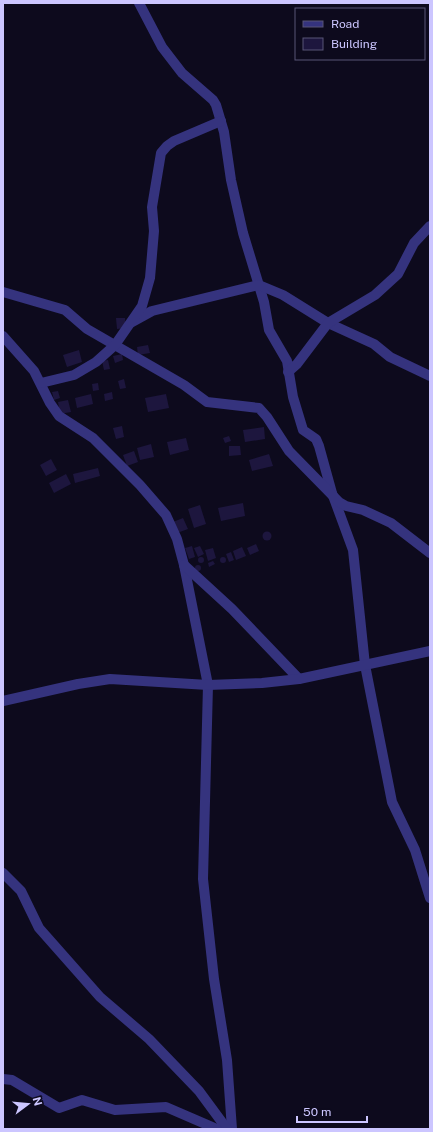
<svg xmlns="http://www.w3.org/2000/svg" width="433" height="1132" font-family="'Public Sans',sans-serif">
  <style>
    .building { fill: #1d163e }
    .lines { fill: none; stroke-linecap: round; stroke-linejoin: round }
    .minor { stroke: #35337e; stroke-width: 10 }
  </style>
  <rect width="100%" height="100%" fill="#0d0a1d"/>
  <!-- building -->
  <g class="building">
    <polygon points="116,318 125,318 126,328 117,329"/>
    <polygon points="148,345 150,353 138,355 137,347"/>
    <polygon points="79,350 82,362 67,367 63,355"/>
    <polygon points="122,354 123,360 115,363 113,356"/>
    <polygon points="108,360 110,369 104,370 102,361"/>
    <polygon points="124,379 126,388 120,389 118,381"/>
    <polygon points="98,383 99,390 93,391 92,384"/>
    <polygon points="58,391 60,398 54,400 52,392"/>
    <polygon points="112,392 113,399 105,401 104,394"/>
    <polygon points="91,394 93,404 77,408 75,398"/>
    <polygon points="166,394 169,408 148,412 145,398"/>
    <polygon points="68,400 71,412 60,414 58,402"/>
    <polygon points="122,426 124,437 116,439 113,428"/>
    <polygon points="264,427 265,439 245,442 243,430"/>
    <polygon points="229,436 231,441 225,443 223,438"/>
    <polygon points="186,438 189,450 170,455 167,442"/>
    <polygon points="151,444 154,457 140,460 137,448"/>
    <polygon points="229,446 240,446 241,455 229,456"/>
    <polygon points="134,451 138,462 127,466 123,455"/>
    <polygon points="269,454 273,466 252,471 249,460"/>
    <polygon points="51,459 57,470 46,476 40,465"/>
    <polygon points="98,468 100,476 75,483 73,474"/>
    <polygon points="66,474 71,484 54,493 49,483"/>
    <polygon points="243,503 245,516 221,521 218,508"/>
    <polygon points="200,505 206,524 194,528 188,509"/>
    <polygon points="183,518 188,529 177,533 173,522"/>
    <circle cx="267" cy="536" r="4.5"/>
    <polygon points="256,544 259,551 250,555 247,548"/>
    <polygon points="192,546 195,557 189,559 185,548"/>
    <polygon points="200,546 204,554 198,557 194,548"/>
    <polygon points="242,547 246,556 236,560 233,551"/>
    <polygon points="213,548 216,558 208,561 205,550"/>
    <polygon points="231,552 234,560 229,562 226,554"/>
    <circle cx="223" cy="560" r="3"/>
    <circle cx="201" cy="560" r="3"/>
    <polygon points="213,561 215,564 209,567 208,563"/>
    <circle cx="198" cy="568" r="3"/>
  </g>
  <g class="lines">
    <!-- minor -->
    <g class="minor">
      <polyline points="139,3 162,47 182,73 213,100 216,105 224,132 231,180 243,233 264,302 269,330 287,361 293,397 303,430 316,439 319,446 332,493 353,550 365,665 392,802 415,850 430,898"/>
      <polyline points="3,292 65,310 87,329 184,385 207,402 259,408 267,417 289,451 339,502 346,506 363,510 391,523 430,553"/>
      <polyline points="132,322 152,311 259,285 283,295 328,323 374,344 390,357 430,376"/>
      <polyline points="3,336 34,371 50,403 59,416 93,438 140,485 166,515 177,539 184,565 208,685 203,879 214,979 227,1060 232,1129"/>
      <polyline points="288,372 297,364 328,323 375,295 398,274 414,243 430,226"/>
      <polyline points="41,383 74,375 96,362 115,345 142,306 150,278 154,231 152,207 161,153 167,146 174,141 221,121"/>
      <polyline points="184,565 232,609 299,679"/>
      <polyline points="3,701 78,684 110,679 208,685 262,683 299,679 430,651"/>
      <polyline points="3,873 21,891 39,928 100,997 149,1039 199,1091 227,1129"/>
      <polyline points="3,1079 12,1080 59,1108 82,1100 115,1110 166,1107 217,1129"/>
    </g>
  </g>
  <!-- border -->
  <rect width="433" height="1132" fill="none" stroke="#ccc6ff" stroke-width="8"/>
  <!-- legend -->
  <rect x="295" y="8" width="130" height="52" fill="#0d0a1d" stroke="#595577"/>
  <rect x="303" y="21" width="20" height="6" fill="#35337e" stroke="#595577"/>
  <text x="331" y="28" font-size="12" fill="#ccc6ff">Road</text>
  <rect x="303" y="38" width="20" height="12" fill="#1d163e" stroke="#595577"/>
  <text x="331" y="48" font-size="12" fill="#ccc6ff">Building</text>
  <!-- north arrow -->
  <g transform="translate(28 1104) rotate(74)" stroke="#0d0a1d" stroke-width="3" paint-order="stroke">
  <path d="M0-3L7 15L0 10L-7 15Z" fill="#ccc6ff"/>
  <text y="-6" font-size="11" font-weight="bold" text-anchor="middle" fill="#ccc6ff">N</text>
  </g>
  <!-- scale -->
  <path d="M297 1116v6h70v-6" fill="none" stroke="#ccc6ff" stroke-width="2"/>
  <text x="303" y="1116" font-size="12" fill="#ccc6ff" stroke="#0d0a1d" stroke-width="3" paint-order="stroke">50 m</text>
</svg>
